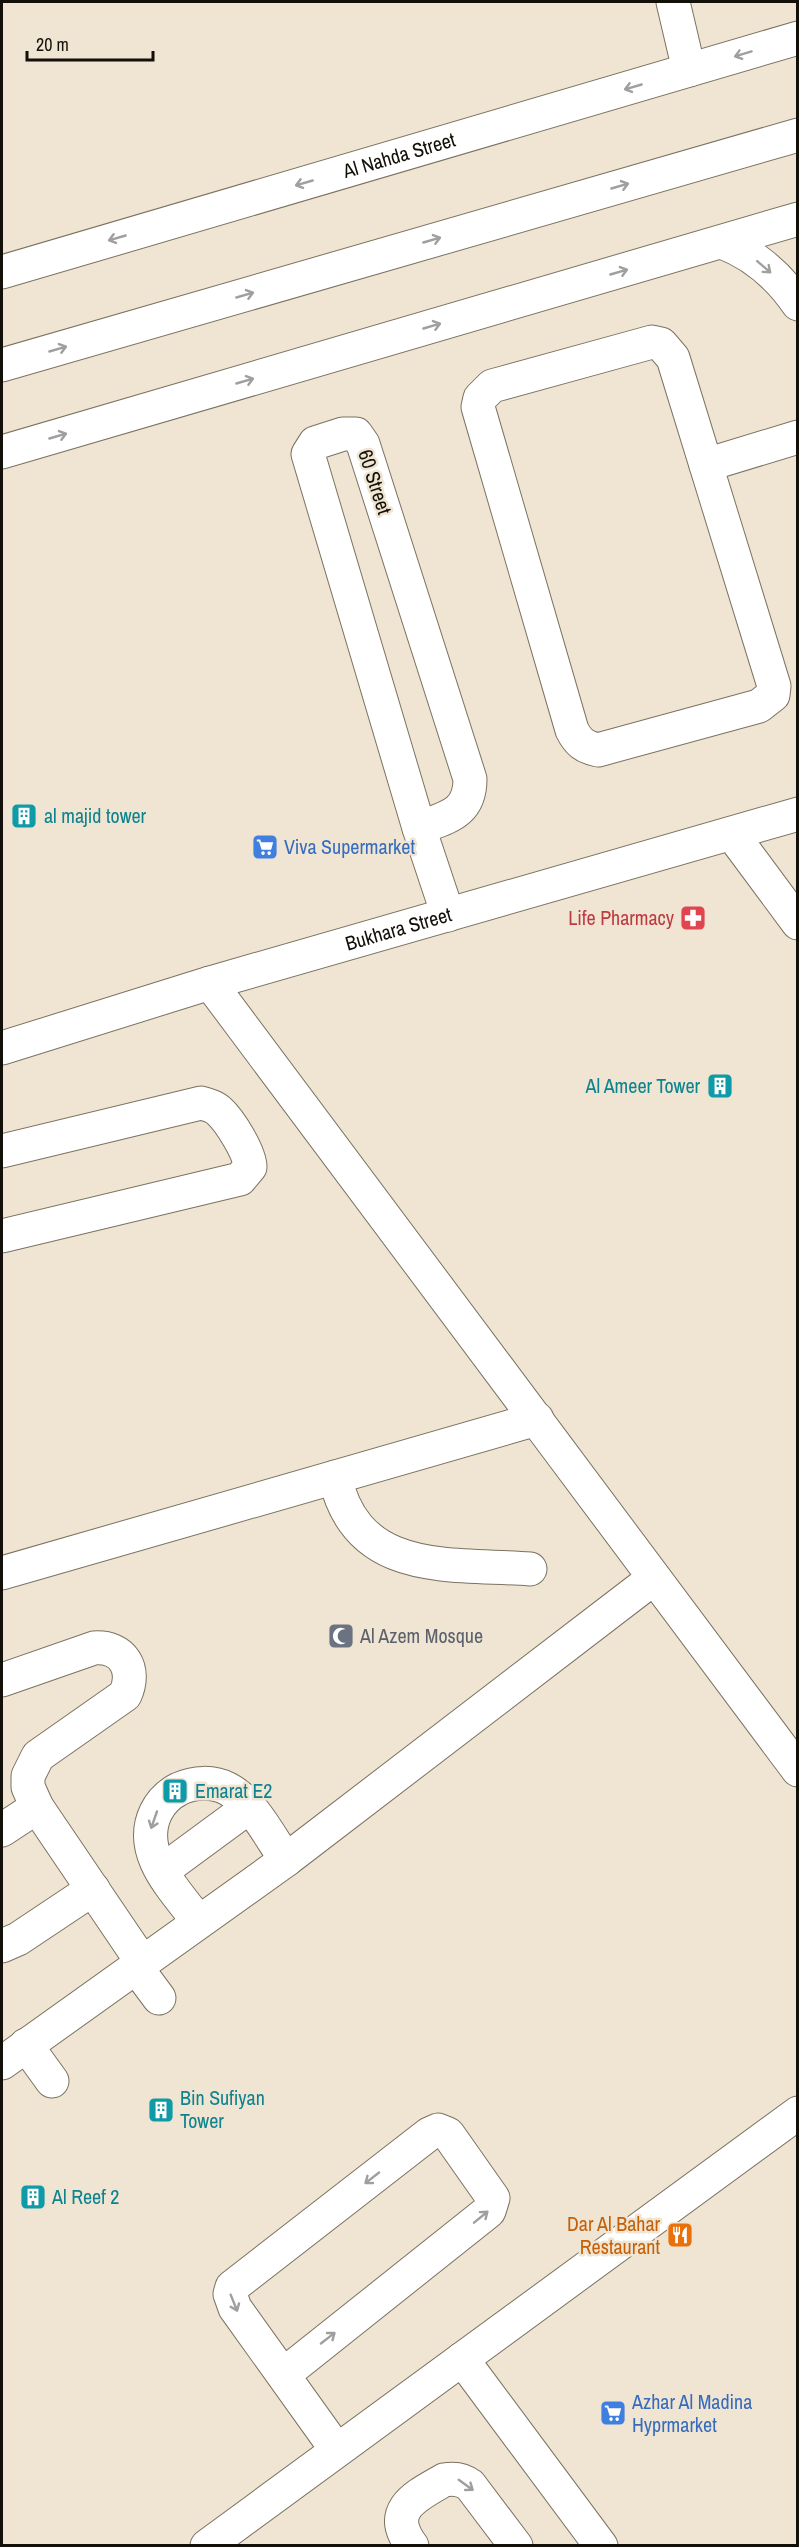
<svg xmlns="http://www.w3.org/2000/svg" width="799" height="2547" font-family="'Archivo Narrow',sans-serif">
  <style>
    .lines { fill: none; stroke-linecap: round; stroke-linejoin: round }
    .minor-casing { stroke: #7b7261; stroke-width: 35 }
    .major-casing { stroke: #7b7261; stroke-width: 35 }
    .minor { stroke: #fff; stroke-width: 33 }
    .major { stroke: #fff; stroke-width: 33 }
    .oneway { stroke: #a19f9d }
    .labels { text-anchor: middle; stroke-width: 5; stroke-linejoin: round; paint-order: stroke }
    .street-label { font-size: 20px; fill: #130f09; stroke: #f0e5d2 }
    .culture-label { font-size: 20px; fill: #0d838f; stroke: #f0e5d2; text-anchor: start }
    .shop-label { font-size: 20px; fill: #366cbe; stroke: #f0e5d2; text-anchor: start }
    .health-label { font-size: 20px; fill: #be3a42; stroke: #f0e5d2; text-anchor: end }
    .worship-label { font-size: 20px; fill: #5b616d; stroke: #f0e5d2; text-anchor: start }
    .food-label { font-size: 20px; fill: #c56008; stroke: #f0e5d2; text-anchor: end }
  </style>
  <rect width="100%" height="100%" fill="#f0e5d2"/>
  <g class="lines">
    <defs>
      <g id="minor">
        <polyline points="673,2 689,70"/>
        <path d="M722,242C753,254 779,276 798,304"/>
        <path d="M652,342L661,344L673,358L774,686L773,695L759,706L598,750C584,747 578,742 572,730L478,407L480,398L492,386Z"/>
        <path d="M343,434H356L363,444L470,779C470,814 447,817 419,828L308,454L315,443Z"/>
        <polyline points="2,452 798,219"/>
        <polyline points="706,465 798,437"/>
        <polyline points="419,828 448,915"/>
        <polyline points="732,834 798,923"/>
        <polyline points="210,983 798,1770"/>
        <path id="s1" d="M2,1048L210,983L798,814"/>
        <path d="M2,1151L201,1103C208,1105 215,1107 219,1111C230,1121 250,1153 250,1167L240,1179L2,1236"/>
        <path d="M335,1477C357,1577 449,1563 530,1569"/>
        <polyline points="2,1573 537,1419"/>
        <path d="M2,1680L94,1648C123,1646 137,1669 125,1695L38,1756L28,1776V1787L37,1807L142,1962"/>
        <polyline points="2,1830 37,1807"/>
        <polyline points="162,1871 249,1807"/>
        <path d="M198,1921C175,1890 136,1853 156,1812C161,1802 169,1794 179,1789C194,1782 213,1781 228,1789C253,1802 270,1837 286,1860"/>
        <polyline points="2,1946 18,1939 93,1889"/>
        <polyline points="136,1967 159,1998"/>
        <polyline points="26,2045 52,2081"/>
        <polyline points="2,2063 286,1860 654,1578"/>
        <polyline points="462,2359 601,2546"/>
        <polyline points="283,2375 489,2211 493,2198 448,2134 438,2130 429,2134 232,2287 230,2294 235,2308 336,2449"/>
        <polyline points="207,2546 798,2113"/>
        <path d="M412,2546C385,2510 416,2496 444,2480C454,2478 462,2479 470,2485L516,2546"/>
      </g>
      <g id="major">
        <path id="s2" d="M2,272L798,38"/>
        <polyline points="2,365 798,135"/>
      </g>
    </defs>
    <!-- minor casing -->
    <use href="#minor" class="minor-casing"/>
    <!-- major casing -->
    <use href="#major" class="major-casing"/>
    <!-- minor -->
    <use href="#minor" class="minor"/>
    <!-- major -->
    <use href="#major" class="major"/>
  </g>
  <!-- one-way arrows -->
  <defs><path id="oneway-shaft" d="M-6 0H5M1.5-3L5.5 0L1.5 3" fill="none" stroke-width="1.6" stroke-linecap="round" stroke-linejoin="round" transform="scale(1.5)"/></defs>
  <g class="oneway">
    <use href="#oneway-shaft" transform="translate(743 54) rotate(163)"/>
    <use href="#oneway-shaft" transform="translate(633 87) rotate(164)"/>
    <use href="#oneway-shaft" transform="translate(304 183) rotate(164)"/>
    <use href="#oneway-shaft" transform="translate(620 186) rotate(-16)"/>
    <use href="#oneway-shaft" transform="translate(117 238) rotate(164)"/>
    <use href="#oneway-shaft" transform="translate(432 240) rotate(-16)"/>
    <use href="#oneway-shaft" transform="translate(764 267) rotate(41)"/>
    <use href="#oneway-shaft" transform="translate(619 272) rotate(-16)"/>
    <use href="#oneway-shaft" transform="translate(245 295) rotate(-16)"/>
    <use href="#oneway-shaft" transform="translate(432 326) rotate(-16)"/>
    <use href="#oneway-shaft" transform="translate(58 349) rotate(-16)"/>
    <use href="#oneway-shaft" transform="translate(245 381) rotate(-16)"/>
    <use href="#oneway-shaft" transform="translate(58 436) rotate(-16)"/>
    <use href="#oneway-shaft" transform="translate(154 1820) rotate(109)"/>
    <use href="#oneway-shaft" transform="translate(372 2178) rotate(142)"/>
    <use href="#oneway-shaft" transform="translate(481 2217) rotate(-39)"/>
    <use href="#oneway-shaft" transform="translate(234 2303) rotate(68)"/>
    <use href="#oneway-shaft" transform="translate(328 2338) rotate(-38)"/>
    <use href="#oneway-shaft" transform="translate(466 2485) rotate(36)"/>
  </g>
  <!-- icons -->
  <defs>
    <symbol id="building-square" viewBox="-11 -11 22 22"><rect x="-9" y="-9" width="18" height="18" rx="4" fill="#0f9aa8" stroke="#f0e5d2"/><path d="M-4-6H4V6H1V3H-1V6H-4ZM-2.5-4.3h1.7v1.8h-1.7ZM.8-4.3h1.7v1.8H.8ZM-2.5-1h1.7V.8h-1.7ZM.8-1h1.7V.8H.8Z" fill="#fff"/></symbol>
    <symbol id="supermarket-square" viewBox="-11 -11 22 22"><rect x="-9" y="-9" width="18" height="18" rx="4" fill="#3f7fe0" stroke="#f0e5d2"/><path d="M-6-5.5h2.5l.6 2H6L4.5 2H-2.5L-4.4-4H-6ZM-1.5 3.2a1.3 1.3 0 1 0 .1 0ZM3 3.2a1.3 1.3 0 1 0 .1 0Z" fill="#fff"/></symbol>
    <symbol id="pharmacy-square" viewBox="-11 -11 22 22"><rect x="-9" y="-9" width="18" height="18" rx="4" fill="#e0444e" stroke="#f0e5d2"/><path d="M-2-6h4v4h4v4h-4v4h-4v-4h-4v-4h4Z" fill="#fff"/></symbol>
    <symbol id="mosque-square" viewBox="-11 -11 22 22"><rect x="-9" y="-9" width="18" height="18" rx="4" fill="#6b7280" stroke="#f0e5d2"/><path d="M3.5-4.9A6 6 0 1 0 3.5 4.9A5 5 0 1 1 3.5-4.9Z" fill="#fff"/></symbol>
    <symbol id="restaurant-square" viewBox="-11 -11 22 22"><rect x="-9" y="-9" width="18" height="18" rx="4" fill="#e8710a" stroke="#f0e5d2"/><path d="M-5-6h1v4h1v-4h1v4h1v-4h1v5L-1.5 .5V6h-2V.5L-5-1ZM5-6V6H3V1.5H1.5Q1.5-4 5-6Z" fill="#fff"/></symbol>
  </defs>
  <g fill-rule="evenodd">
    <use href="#building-square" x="9" y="801" width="30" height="30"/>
    <use href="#supermarket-square" x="250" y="832" width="30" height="30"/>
    <use href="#pharmacy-square" x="678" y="903" width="30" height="30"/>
    <use href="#building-square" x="705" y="1071" width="30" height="30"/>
    <use href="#mosque-square" x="326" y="1621" width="30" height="30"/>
    <use href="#building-square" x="160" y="1776" width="30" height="30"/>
    <use href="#building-square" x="146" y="2095" width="30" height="30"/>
    <use href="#building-square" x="18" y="2182" width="30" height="30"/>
    <use href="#restaurant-square" x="665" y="2220" width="30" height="30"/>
    <use href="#supermarket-square" x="598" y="2398" width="30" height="30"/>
  </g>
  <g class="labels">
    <!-- street labels -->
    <g class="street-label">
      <text dy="7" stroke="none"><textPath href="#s2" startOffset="414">Al Nahda Street</textPath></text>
      <text transform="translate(375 482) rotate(72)" y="7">60 Street</text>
      <text dy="7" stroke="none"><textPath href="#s1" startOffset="414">Bukhara Street</textPath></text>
    </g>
    <!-- culture labels -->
    <g class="culture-label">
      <text x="44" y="823">al majid tower</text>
      <text x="700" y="1093" text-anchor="end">Al Ameer Tower</text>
      <text x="195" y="1798">Emarat E2</text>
      <text x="180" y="2105">Bin Sufiyan<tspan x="180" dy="23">Tower</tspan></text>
      <text x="52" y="2204">Al Reef 2</text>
    </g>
    <!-- shop labels -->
    <g class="shop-label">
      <text x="284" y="854">Viva Supermarket</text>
      <text x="632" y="2409">Azhar Al Madina<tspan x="632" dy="23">Hyprmarket</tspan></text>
    </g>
    <!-- health labels -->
    <g class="health-label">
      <text x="674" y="925">Life Pharmacy</text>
    </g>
    <!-- worship labels -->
    <g class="worship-label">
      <text x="360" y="1643">Al Azem Mosque</text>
    </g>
    <!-- food labels -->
    <g class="food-label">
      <text x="660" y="2231">Dar Al Bahar<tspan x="660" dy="23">Restaurant</tspan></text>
    </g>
  </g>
  <!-- border -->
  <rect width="799" height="2547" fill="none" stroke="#130f09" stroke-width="6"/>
  <!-- scale -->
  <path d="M27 51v9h126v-9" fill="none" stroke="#130f09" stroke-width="3"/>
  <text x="36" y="51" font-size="18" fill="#130f09" stroke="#f0e5d2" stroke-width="4.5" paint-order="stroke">20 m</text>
</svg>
